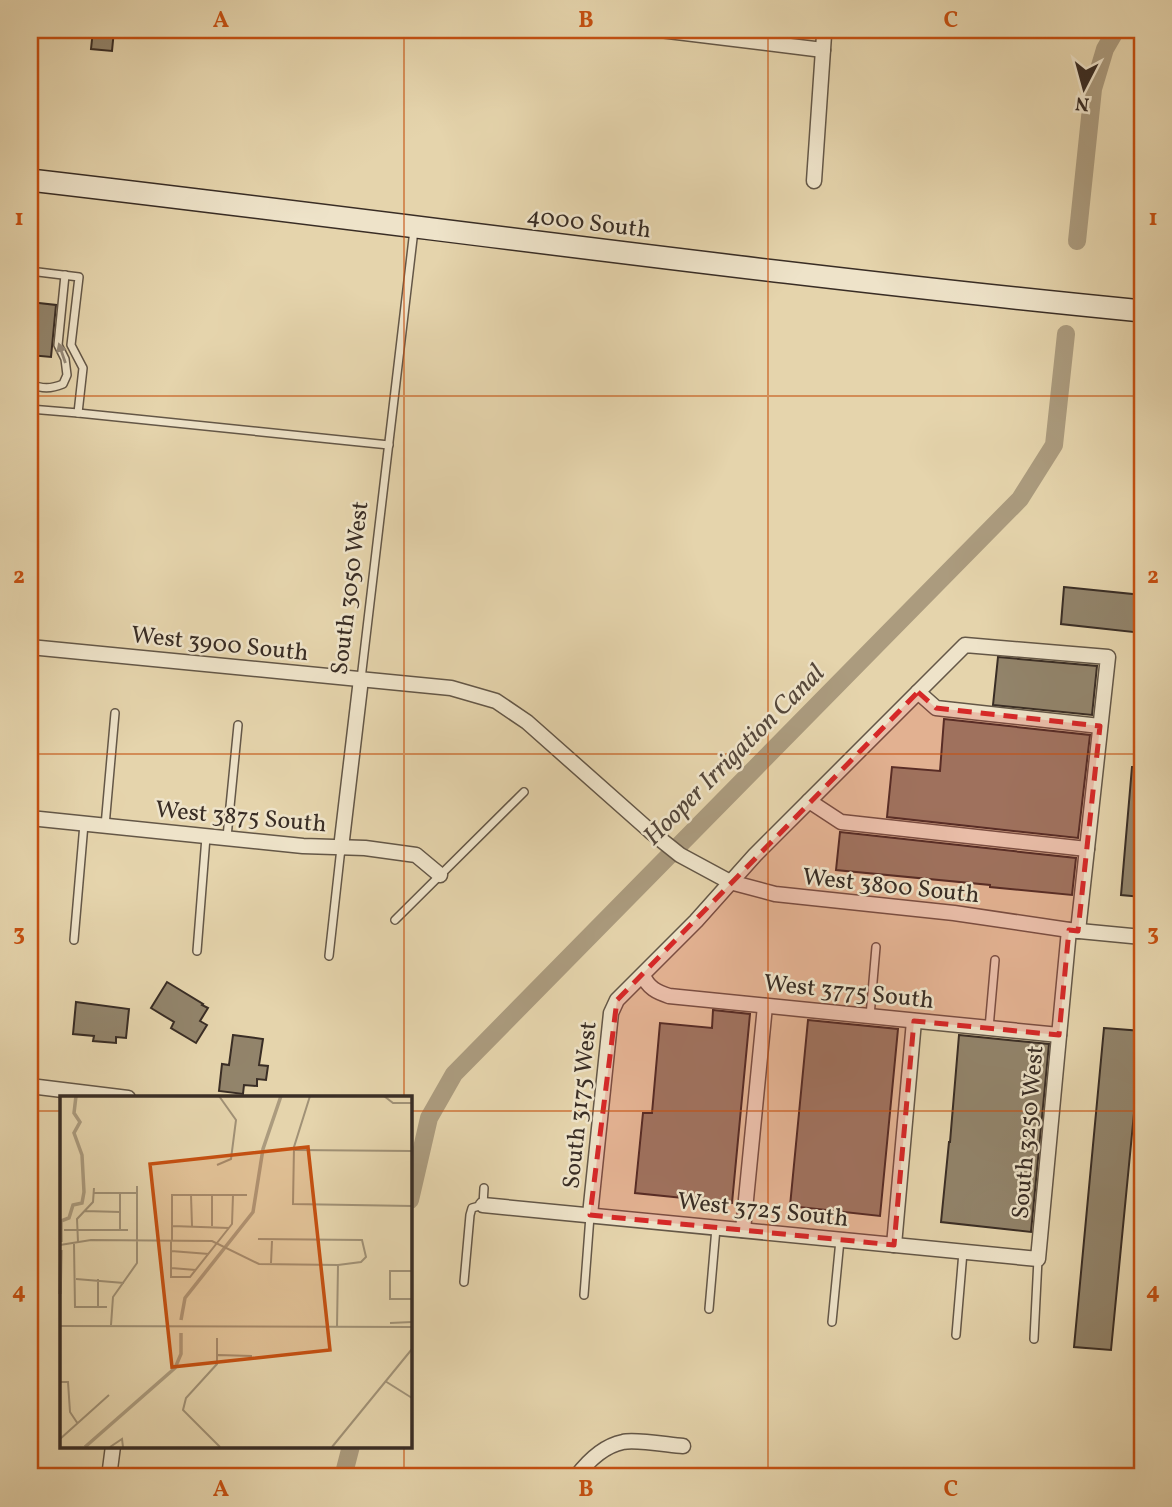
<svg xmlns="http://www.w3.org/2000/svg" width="1172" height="1507" font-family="Vollkorn,serif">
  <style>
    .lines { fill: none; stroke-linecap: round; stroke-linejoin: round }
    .canal { stroke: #ab9b7e; stroke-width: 18 }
    .building { fill: #92846b; stroke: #392d25; stroke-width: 2 }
    .service-casing { stroke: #645747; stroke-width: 10 }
    .minor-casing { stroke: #645747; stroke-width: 17 }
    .secondary-casing { stroke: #392d25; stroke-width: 24 }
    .service { stroke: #eee3c9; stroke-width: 7 }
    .minor { stroke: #eee3c9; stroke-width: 14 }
    .secondary { stroke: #eee3c9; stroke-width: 21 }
    .oneway { fill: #948877 }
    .marked { fill: #d62828; fill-opacity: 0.2; stroke: #d62828; stroke-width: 5; stroke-dasharray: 14 9; stroke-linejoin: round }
    .grid { fill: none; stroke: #c55011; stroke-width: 2; stroke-opacity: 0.55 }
    .labels { text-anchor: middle; stroke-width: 5; stroke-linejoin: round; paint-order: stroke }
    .street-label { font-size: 24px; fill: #392d25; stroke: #eee3c9 }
    .water-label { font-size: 26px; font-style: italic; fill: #56483b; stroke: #eee3c9 }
    .inset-river { fill: none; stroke: #ab9b7e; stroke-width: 3.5 }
    .inset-road { fill: none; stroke: #a09176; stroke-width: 2 }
    .view { fill: #c55011; fill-opacity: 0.15; stroke: #c55011; stroke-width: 3.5 }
    .inset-edge { fill: none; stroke: #392d25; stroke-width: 3.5 }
    .neatline { fill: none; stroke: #c55011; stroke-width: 2.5 }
    .grid-label { font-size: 23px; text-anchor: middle; font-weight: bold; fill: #c55011 }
  </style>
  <rect width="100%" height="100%" fill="#e5d4ac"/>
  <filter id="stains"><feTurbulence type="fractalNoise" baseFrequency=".00286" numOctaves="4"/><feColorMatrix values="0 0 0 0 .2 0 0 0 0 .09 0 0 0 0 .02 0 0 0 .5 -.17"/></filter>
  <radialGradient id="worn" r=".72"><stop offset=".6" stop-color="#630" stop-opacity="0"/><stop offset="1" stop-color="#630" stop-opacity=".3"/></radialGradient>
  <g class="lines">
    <!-- canal -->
    <g class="canal">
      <polyline points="1077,241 1093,89 1105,49 1116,30"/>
      <polyline points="410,1200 429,1118 454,1074 1020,499 1054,445 1066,334"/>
      <polyline points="343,1477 351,1446"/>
    </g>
  </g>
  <!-- building -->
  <g class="building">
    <polygon points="93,30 114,30 112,51 91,49"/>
    <polygon points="30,302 56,305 51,357 30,355"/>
    <polygon points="1064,587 1142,595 1142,633 1061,624"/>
    <polygon points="998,657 1097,666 1092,715 993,705"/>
    <polygon points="944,719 1090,735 1078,838 887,817 892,767 940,771"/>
    <polygon points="1132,767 1142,767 1142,897 1121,895"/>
    <polygon points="840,832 1076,858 1072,895 990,887 990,885 836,870"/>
    <polygon points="167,982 203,1004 202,1005 208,1008 200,1021 207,1025 196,1043 171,1028 174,1022 151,1008"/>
    <polygon points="76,1002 129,1009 126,1038 116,1037 116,1043 93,1041 94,1036 73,1034"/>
    <polygon points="713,1010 750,1014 732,1203 635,1193 643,1113 652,1113 660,1023 712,1028"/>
    <polygon points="808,1020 898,1029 880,1216 790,1206"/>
    <polygon points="1104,1028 1142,1031 1111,1350 1074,1347"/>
    <polygon points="233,1035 263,1039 259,1065 268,1066 266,1080 257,1079 257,1086 244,1085 243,1094 219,1091 222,1064 229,1065"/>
    <polygon points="959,1035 1049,1044 1031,1232 941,1222 949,1142 950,1142"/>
  </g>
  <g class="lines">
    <defs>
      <g id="service">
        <polyline points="30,271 79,277 71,345 83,368 78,413 30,409"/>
        <path d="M30,384C42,389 51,389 63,384L67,375L65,359L58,345L65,275"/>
        <polyline points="78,413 389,445"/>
        <polyline points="361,679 414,230"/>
        <polyline points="105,826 115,713"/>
        <polyline points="227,837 238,725"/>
        <polyline points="395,920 524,792"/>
        <polyline points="74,940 84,824"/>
        <polyline points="197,951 206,837"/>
        <polyline points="329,956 341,848"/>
        <polyline points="870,1016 876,947"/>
        <polyline points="989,1028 995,960"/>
        <polyline points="464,1282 470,1215 472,1208 483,1205 484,1188"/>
        <polyline points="584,1295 590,1216"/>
        <polyline points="709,1309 716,1228"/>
        <polyline points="832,1322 840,1240"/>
        <polyline points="956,1335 963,1252"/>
        <polyline points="1034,1339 1038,1259"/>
      </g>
      <g id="minor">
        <polyline points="660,30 823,50"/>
        <polyline points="814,181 824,35 826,30"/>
        <polyline points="30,647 451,688 496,701 527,722 650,831 680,855 730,882 775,894 954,913 1069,930 1142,937"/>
        <polyline points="918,692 936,708 1100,726"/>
        <polyline points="809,801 841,822 1087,849"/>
        <polyline points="30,818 303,846 365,848 416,855 440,875"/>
        <polyline points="341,848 361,679"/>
        <path d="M643,975C648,988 657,992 669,996L1059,1035"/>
        <polyline points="30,1086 128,1098"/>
        <polyline points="483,1205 1038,1259 1069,930"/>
        <polyline points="590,1215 611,1013 617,1000 696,921 755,855 965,645 1108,657 1078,931"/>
        <polyline points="743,1230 765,1006"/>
        <polyline points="894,1245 914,1021"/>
        <polyline points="109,1477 113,1446"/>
        <path d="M576,1477C588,1461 603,1446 623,1442C635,1439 669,1445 683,1446"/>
      </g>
      <path id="secondary" d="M30,180C401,223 771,275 1142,311"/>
    </defs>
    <!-- service casing -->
    <use href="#service" class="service-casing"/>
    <!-- minor casing -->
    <use href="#minor" class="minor-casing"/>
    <!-- secondary casing -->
    <use href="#secondary" class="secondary-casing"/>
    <!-- service -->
    <use href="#service" class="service"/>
    <!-- minor -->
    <use href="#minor" class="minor"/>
    <!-- secondary -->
    <use href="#secondary" class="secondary"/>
  </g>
  <!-- one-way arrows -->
  <defs><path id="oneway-solid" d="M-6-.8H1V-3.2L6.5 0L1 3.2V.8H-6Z" transform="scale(1.75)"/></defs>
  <use class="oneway" href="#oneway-solid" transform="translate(62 353) rotate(-109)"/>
  <!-- marked area -->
  <path class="marked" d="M918,692L936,708L1100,726L1078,931L1069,930L1059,1035L914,1021L894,1245L590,1215L617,1000Z"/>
  <!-- grid -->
  <path class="grid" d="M404,30V1098M768,30V1477M30,396H1142M30,754H1142M30,1111H61M410,1111H1142M404,1446V1477"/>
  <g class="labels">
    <!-- street labels -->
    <g class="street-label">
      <text transform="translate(589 222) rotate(7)" y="8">4000 South</text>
      <text transform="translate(349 588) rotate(-83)" y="8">South 3050 West</text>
      <text transform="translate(220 643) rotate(6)" y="8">West 3900 South</text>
      <text transform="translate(241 816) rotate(5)" y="8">West 3875 South</text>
      <text transform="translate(891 885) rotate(6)" y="8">West 3800 South</text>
      <text transform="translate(849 991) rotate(6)" y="8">West 3775 South</text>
      <text transform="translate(579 1105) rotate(-84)" y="8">South 3175 West</text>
      <text transform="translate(1027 1132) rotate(-85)" y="8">South 3250 West</text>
      <text transform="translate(763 1209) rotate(6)" y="8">West 3725 South</text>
    </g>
    <!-- water labels -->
    <g class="water-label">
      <text transform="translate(733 754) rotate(-45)" y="9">Hooper Irrigation Canal</text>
    </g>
  </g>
  <!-- overview -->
  <g transform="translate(60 1096)">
    <rect width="352" height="352" fill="#e5d4ac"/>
    <path class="inset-river" d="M1,146V125L9,122L13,109L22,107L24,96L22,59L14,37L20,26L14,17L16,0M0,198L1,154M121,224L125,202L193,116L203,53L221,0M25,351L115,272L121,258V237"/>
    <path class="inset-road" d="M250,0L234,51L233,108L352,110M324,0L333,7H352M235,54L352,55M157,69L171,63L176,24L159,0M34,97H77M60,97V134M131,99L132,130M152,99V130M25,115L60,116M112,130L169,132M4,134H68M111,144V181H130L172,128L173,99M112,144V99H187M18,146L17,123L33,106L34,92M14,148L15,211H47M0,149L31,144L152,145L199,168L278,169L301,166L306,161L302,144L198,143M111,155L149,158M211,167L212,145M111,172L136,174M352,175H330V203H352M16,183L64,187M38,183V211M330,227L352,226M51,229L53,201L77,167V90M0,230L352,231M277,231L278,169M157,242V268L126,302L123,314L160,351M158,259L192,260M325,285L352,302M0,286H8L10,316L18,328M0,343L49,299M50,351L62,343L63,351M272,351L352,253"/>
    <path class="view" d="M248,51L270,254L112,271L90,68Z"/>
    <rect width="352" height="352" class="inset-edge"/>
  </g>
  <!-- margin -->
  <rect width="1172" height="1507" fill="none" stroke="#e5d4ac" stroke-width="77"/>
  <!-- north arrow -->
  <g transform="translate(1084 88) rotate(186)" stroke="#eee3c9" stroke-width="5" paint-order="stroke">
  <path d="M0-5L12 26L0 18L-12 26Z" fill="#392d25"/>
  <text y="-10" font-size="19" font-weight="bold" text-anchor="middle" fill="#392d25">N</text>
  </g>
  <rect x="38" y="38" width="1096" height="1430" class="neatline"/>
  <g class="grid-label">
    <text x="221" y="27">A</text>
    <text x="586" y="27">B</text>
    <text x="951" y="27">C</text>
    <text x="19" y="225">1</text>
    <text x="1153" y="225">1</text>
    <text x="19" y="583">2</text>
    <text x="1153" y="583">2</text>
    <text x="19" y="940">3</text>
    <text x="1153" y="940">3</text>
    <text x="19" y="1298">4</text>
    <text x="1153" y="1298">4</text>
    <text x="221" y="1496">A</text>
    <text x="586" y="1496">B</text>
    <text x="951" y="1496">C</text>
  </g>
  <rect width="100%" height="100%" filter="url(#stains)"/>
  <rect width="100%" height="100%" fill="url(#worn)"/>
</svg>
